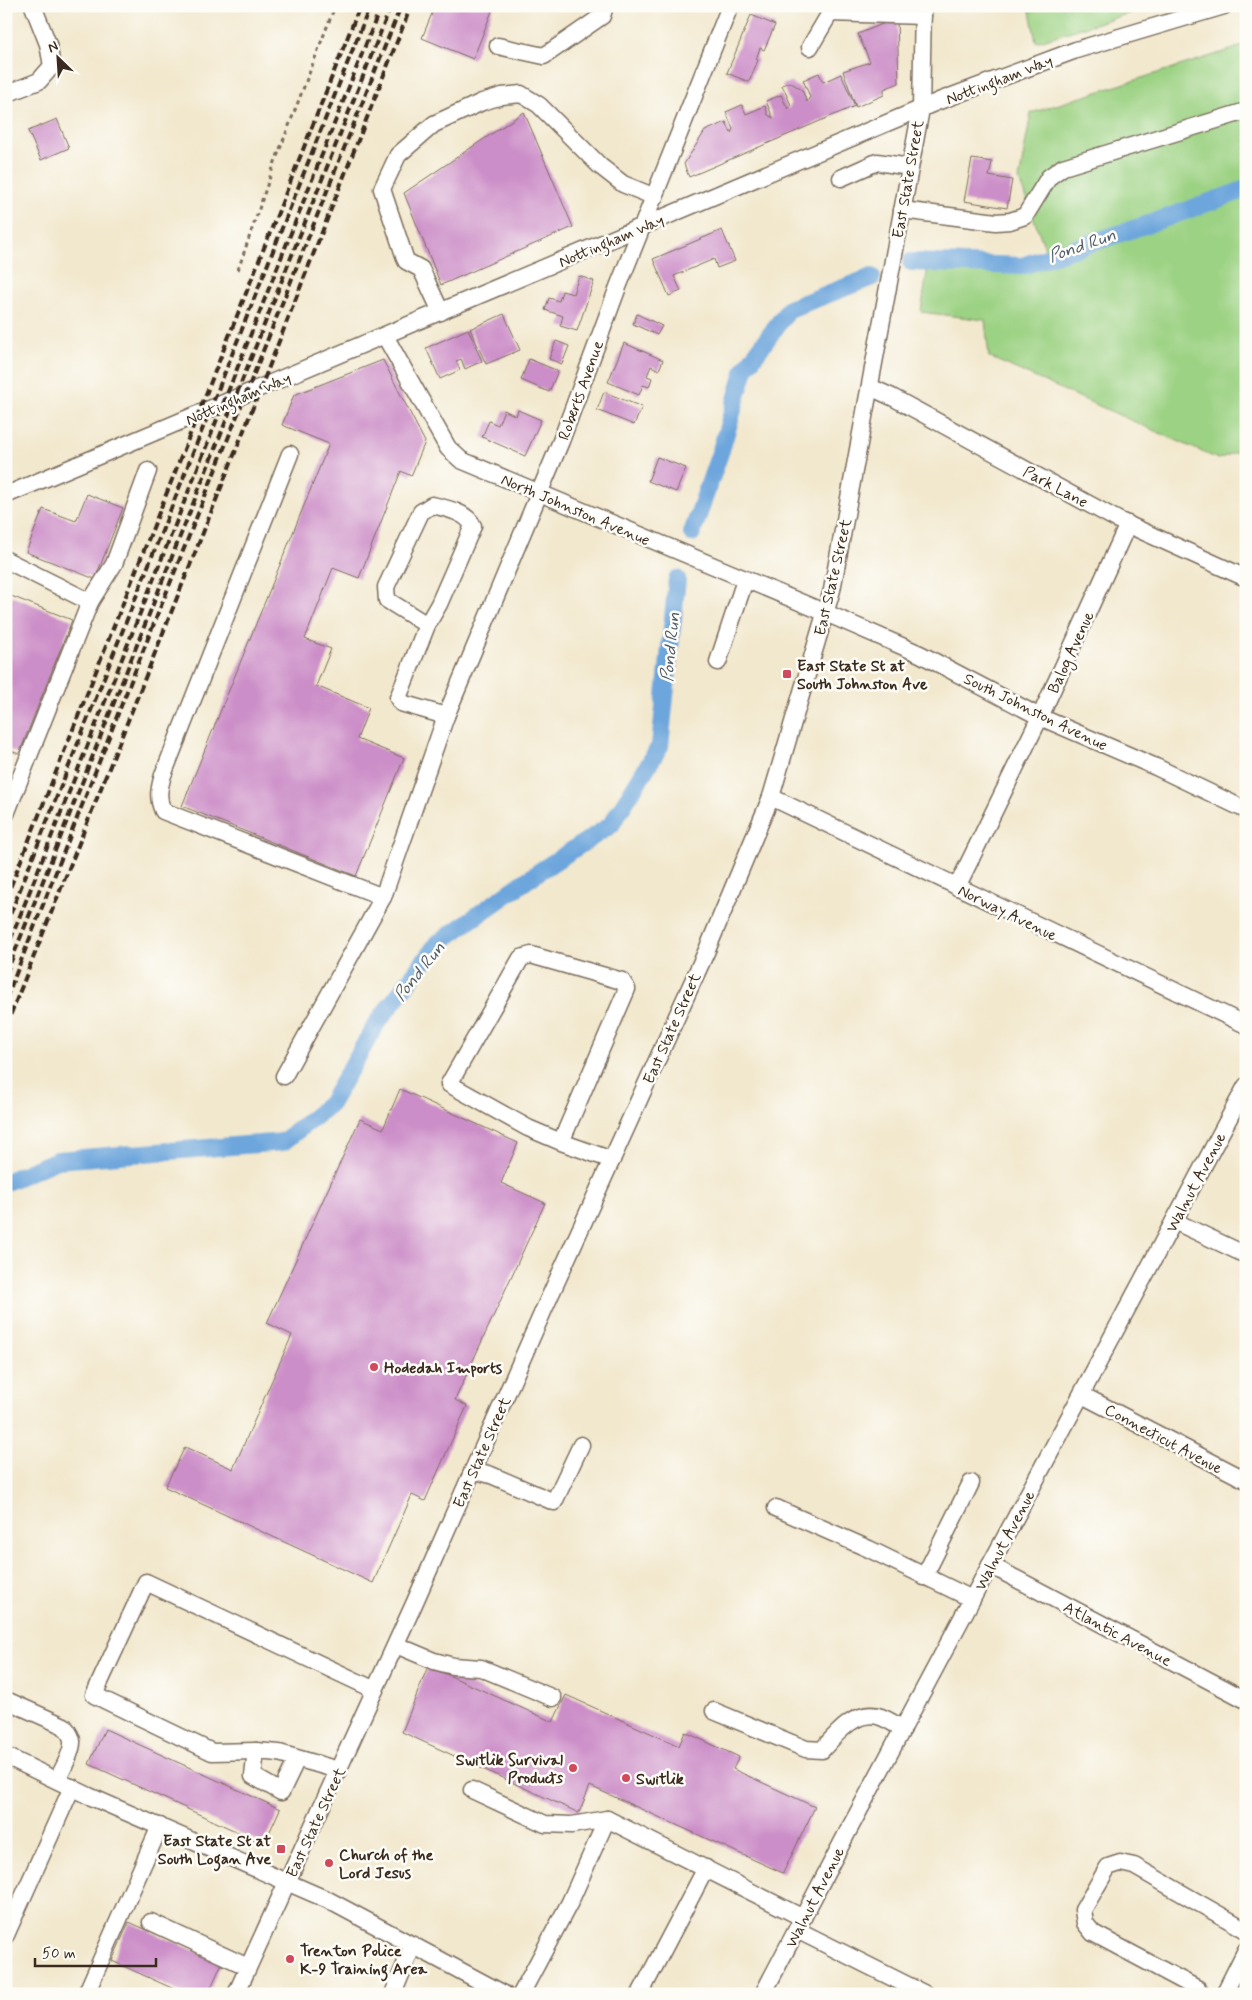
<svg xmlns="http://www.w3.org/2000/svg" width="1252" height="2000" font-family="Mynerve,sans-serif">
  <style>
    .green { fill: #9cd283; stroke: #6c7e50 }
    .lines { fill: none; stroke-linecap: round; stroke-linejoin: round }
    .canal { stroke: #6da6dc; stroke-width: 18 }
    .building { fill: #cc8ec8 }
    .minor-casing { stroke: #7b6c5c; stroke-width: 19 }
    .path { stroke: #7b6c5c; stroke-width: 3; stroke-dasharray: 4 4; stroke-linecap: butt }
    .minor { stroke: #fff; stroke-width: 16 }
    .rail { stroke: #3b2a1e; stroke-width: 4; stroke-dasharray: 8 4; stroke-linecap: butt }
    .poi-dot { fill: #d1495b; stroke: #fdfcf7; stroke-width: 2 }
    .labels { text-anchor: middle; stroke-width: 5; stroke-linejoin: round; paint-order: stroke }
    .street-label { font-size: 16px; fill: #3b2a1e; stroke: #fdfcf7 }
    .poi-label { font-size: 16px; font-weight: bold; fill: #3b2a1e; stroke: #fdfcf7; text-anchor: start }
    .water-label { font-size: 18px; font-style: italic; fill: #4f5c6a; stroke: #fdfcf7 }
  </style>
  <rect width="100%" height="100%" fill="#fdfcf7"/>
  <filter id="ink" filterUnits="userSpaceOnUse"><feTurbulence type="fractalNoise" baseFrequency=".02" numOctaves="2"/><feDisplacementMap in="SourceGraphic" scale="10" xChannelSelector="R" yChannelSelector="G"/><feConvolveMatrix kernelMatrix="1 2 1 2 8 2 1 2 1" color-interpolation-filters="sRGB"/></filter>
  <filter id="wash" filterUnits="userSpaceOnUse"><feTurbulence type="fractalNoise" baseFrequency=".0096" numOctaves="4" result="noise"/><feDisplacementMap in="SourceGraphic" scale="20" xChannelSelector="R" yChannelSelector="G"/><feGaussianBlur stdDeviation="1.12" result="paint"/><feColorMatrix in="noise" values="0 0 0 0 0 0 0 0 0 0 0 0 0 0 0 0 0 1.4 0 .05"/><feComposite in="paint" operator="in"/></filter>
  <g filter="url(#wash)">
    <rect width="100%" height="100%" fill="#f2e8ce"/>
    <!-- green -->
    <g class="green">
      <polygon points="1029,6 1153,6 1036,42"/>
      <polygon points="1246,45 1246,448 1218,459 989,357 985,320 921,312 929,260 1051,264 1019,180 1031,113"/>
    </g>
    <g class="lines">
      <!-- canal -->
      <g class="canal">
        <polyline points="911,262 1022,266 1160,220 1246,189"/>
        <polyline points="692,533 721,450 745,369 789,309 872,277"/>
        <polyline points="6,1182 57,1160 283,1142 330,1104 377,1023 438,943 540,871 611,825 660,746 677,579"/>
      </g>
    </g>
    <g id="blocks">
      <!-- building -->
      <g class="building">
        <polygon points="435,6 494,6 473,59 422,38"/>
        <polygon points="751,15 775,25 764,50 760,48 756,59 758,60 749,82 727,73"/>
        <polygon points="897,18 899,83 884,89 884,95 856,107 843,71 870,62 858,34"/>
        <polygon points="819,73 823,82 841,74 855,106 689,177 684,164 705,131 726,122 731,133 733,129 726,112 742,105 746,114 765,106 768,115 773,118 766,101 781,95 788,109 791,105 782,85 790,82 802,90 807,102 810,97 803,80"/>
        <polygon points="524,112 573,227 441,285 404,193"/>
        <polygon points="57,119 69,148 41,160 28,131"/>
        <polygon points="972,159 992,162 989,176 1012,180 1007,208 964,201"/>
        <polygon points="722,230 735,261 717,268 714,259 674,276 681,291 669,296 653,259"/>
        <polygon points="579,276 594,281 577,331 560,326 563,316 545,310 549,298 559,301 562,291 573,294"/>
        <polygon points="504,314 520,350 486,364 470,329"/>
        <polygon points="637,314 662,326 657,335 633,324"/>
        <polygon points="468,329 482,361 465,369 461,359 456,361 460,370 440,379 426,348"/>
        <polygon points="556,341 569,346 562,364 549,359"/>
        <polygon points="624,343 663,360 659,370 651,366 647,376 652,378 649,387 643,385 639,395 608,382"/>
        <polygon points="529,359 558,371 549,392 521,380"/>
        <polygon points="383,360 425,442 411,476 401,471 359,578 333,568 305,639 331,649 316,686 369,708 357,739 404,758 356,876 182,806 329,444 282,425 294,395"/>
        <polygon points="604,392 642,407 634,425 597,410"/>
        <polygon points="504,410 516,416 518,410 541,420 525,456 482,437 489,421 498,425"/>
        <polygon points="657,457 686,468 676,492 648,481"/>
        <polygon points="87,494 123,508 95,579 26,552 43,509 76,521"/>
        <polygon points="6,594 72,620 19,754 6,749"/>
        <polygon points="400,1089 518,1143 501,1183 545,1203 455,1400 467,1406 425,1501 412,1495 373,1583 165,1487 185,1447 233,1469 292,1335 267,1323 360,1119 383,1129"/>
        <polygon points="428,1666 553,1722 566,1695 679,1746 685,1732 739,1757 733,1769 815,1807 783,1873 590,1786 579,1813 402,1732"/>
        <polygon points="105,1729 280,1809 264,1844 89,1764"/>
        <polygon points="129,1922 222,1963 208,1994 185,1994 112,1961"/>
      </g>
    </g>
  </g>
  <g filter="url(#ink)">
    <use href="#blocks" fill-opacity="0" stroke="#7b6c5c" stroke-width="1"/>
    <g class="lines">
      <defs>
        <g id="minor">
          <polyline points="498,46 544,56 602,16 605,6"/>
          <polyline points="810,47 830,13 923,16"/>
          <polyline points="6,94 39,81 52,66 48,44 33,6"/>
          <polyline points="841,178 877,162 910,167"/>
          <polyline points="902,210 996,222 1010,221 1025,216 1049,177 1063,167 1246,111"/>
          <polyline points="441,312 421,269 406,261 382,189 398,155 434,124 482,102 502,96 521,94 539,105 600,166 623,184 655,197"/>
          <polyline points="385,336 448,448 461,460 826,613 920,654 1040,717 1156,767 1246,810"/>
          <polyline points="870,387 892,397 1120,521 1246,578"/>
          <path d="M290,454L163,775C159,789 157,798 163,811L383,897"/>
          <polyline points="6,495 939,101 1076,50 1224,6"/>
          <polyline points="6,560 90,602 114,564 148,471"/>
          <path d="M427,625L387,600L386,587L421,512L432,505C445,508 467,512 473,526L439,604L427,625L398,698L401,703L446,716"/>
          <polyline points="718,662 745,580"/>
          <polyline points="771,797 1246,1025"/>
          <polyline points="6,814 90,602"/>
          <polyline points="957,887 1040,717 1128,524"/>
          <polyline points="284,1076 383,897 446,716 561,441 618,287 730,6"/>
          <polyline points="561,1142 627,989 622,981 531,955 521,958 449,1084 528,1128 561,1142 612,1160"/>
          <polyline points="1174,1221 1246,1255"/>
          <polyline points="1082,1395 1246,1480"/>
          <polyline points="473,1470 491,1475 554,1502 581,1445"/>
          <polyline points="776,1508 869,1549 972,1599"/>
          <polyline points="990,1565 1246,1700"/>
          <polyline points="924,1577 971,1483"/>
          <polyline points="396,1645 434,1661 453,1666 481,1668 553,1698"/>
          <path d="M6,1700L64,1726C67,1730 72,1736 72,1741C73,1751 62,1771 57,1780"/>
          <path d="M714,1711L806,1749L822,1750C836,1734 857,1708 881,1717C889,1720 896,1725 903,1729"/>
          <polyline points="256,1751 253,1776 281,1792 297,1759"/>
          <polyline points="6,1756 89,1796 328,1900 504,1994"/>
          <polyline points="338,1770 279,1753 256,1751 212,1752 94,1695 146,1582 375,1690"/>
          <polyline points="472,1790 545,1824 572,1825 607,1819"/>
          <polyline points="151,1922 248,1967"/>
          <polyline points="797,1930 925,1994"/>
          <polyline points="6,1935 72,1787"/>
          <polyline points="1198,1989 1093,1933 1085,1923 1083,1910 1108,1867 1120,1863 1134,1866 1246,1930"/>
          <polyline points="86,1994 160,1826"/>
          <polyline points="236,1994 414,1604 545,1307 707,950 771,797 832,590 921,109 923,6"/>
          <polyline points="393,1994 413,1945"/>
          <polyline points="521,1994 570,1902 607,1819 803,1918"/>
          <polyline points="640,1994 706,1868"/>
          <polyline points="763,1994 846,1835 1246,1086"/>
          <polyline points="1224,1994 1246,1950"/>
        </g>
      </defs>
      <!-- minor casing -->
      <use href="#minor" class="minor-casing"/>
      <!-- path -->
      <polyline class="path" points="238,270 275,162 335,6"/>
      <!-- minor -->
      <use href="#minor" class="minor"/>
      <!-- rail -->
      <g class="rail">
        <polyline points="6,898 360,6"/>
        <polyline points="6,925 370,6"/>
        <polyline points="6,951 381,6"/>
        <polyline points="6,974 391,6"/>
        <polyline points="6,999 123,701 401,6"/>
        <polyline points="6,1026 250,415 411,6"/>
      </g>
    </g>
  </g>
  <!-- markers -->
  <g class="poi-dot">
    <rect x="782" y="669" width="10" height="10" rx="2.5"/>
    <circle cx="374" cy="1367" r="5"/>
    <circle cx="573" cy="1768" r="5"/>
    <circle cx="626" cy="1778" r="5"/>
    <rect x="276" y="1844" width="10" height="10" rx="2.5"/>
    <circle cx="329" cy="1863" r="5"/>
    <circle cx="290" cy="1959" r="5"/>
  </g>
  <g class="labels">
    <!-- street labels -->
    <g class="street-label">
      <text transform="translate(999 79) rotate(-21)" y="6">Nottingham Way</text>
      <text transform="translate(907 179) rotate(-80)" y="6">East State Street</text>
      <text transform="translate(611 240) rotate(-23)" y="6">Nottingham Way</text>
      <text transform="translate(580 390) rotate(-70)" y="6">Roberts Avenue</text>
      <text transform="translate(238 398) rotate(-23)" y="6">Nottingham Way</text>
      <text transform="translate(1056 486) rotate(28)" y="6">Park Lane</text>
      <text transform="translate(576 509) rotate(23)" y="6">North Johnston Avenue</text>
      <text transform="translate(832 577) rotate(-77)" y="6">East State Street</text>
      <text transform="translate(1070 652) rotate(-65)" y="6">Balog Avenue</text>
      <text transform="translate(1036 711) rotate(26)" y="6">South Johnston Avenue</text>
      <text transform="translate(1008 912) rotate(26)" y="6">Norway Avenue</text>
      <text transform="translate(671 1028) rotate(-66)" y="6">East State Street</text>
      <text transform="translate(1195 1182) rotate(-62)" y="6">Walnut Avenue</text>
      <text transform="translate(1164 1438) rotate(28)" y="6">Connecticut Avenue</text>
      <text transform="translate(481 1452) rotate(-66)" y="6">East State Street</text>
      <text transform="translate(1004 1540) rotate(-62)" y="6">Walnut Avenue</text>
      <text transform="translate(1118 1633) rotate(28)" y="6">Atlantic Avenue</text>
      <text transform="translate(315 1822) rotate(-65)" y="6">East State Street</text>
      <text transform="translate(814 1897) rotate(-63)" y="6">Walnut Avenue</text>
    </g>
    <!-- poi labels -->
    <g class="poi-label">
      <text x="797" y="671">East State St at<tspan x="797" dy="18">South Johnston Ave</tspan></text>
      <text x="384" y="1373">Hodedah Imports</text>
      <text x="563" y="1765" text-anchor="end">Switlik Survival<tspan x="563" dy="18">Products</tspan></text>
      <text x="636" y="1784">Switlik</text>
      <text x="271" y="1846" text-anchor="end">East State St at<tspan x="271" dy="18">South Logan Ave</tspan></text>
      <text x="339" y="1860">Church of the<tspan x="339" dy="18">Lord Jesus</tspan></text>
      <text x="300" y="1956">Trenton Police<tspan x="300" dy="18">K-9 Training Area</tspan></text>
    </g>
    <!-- water labels -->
    <g class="water-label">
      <text transform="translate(1082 245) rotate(-19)" y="6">Pond Run</text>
      <text transform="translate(670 647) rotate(-84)" y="6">Pond Run</text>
      <text transform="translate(419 971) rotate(-51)" y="6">Pond Run</text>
    </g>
  </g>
  <!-- margin -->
  <rect width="1252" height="2000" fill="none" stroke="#fdfcf7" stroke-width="25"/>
  <!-- north arrow -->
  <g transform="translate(58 58) rotate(335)" stroke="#fdfcf7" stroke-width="4" paint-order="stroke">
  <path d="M0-4L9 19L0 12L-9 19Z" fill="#3b2a1e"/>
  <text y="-8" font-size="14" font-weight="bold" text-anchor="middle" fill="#3b2a1e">N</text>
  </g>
  <!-- scale -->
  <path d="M35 1958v8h121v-8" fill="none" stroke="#3b2a1e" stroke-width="2.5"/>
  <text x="42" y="1958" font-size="15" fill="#3b2a1e" stroke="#fdfcf7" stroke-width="4" paint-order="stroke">50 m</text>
</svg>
